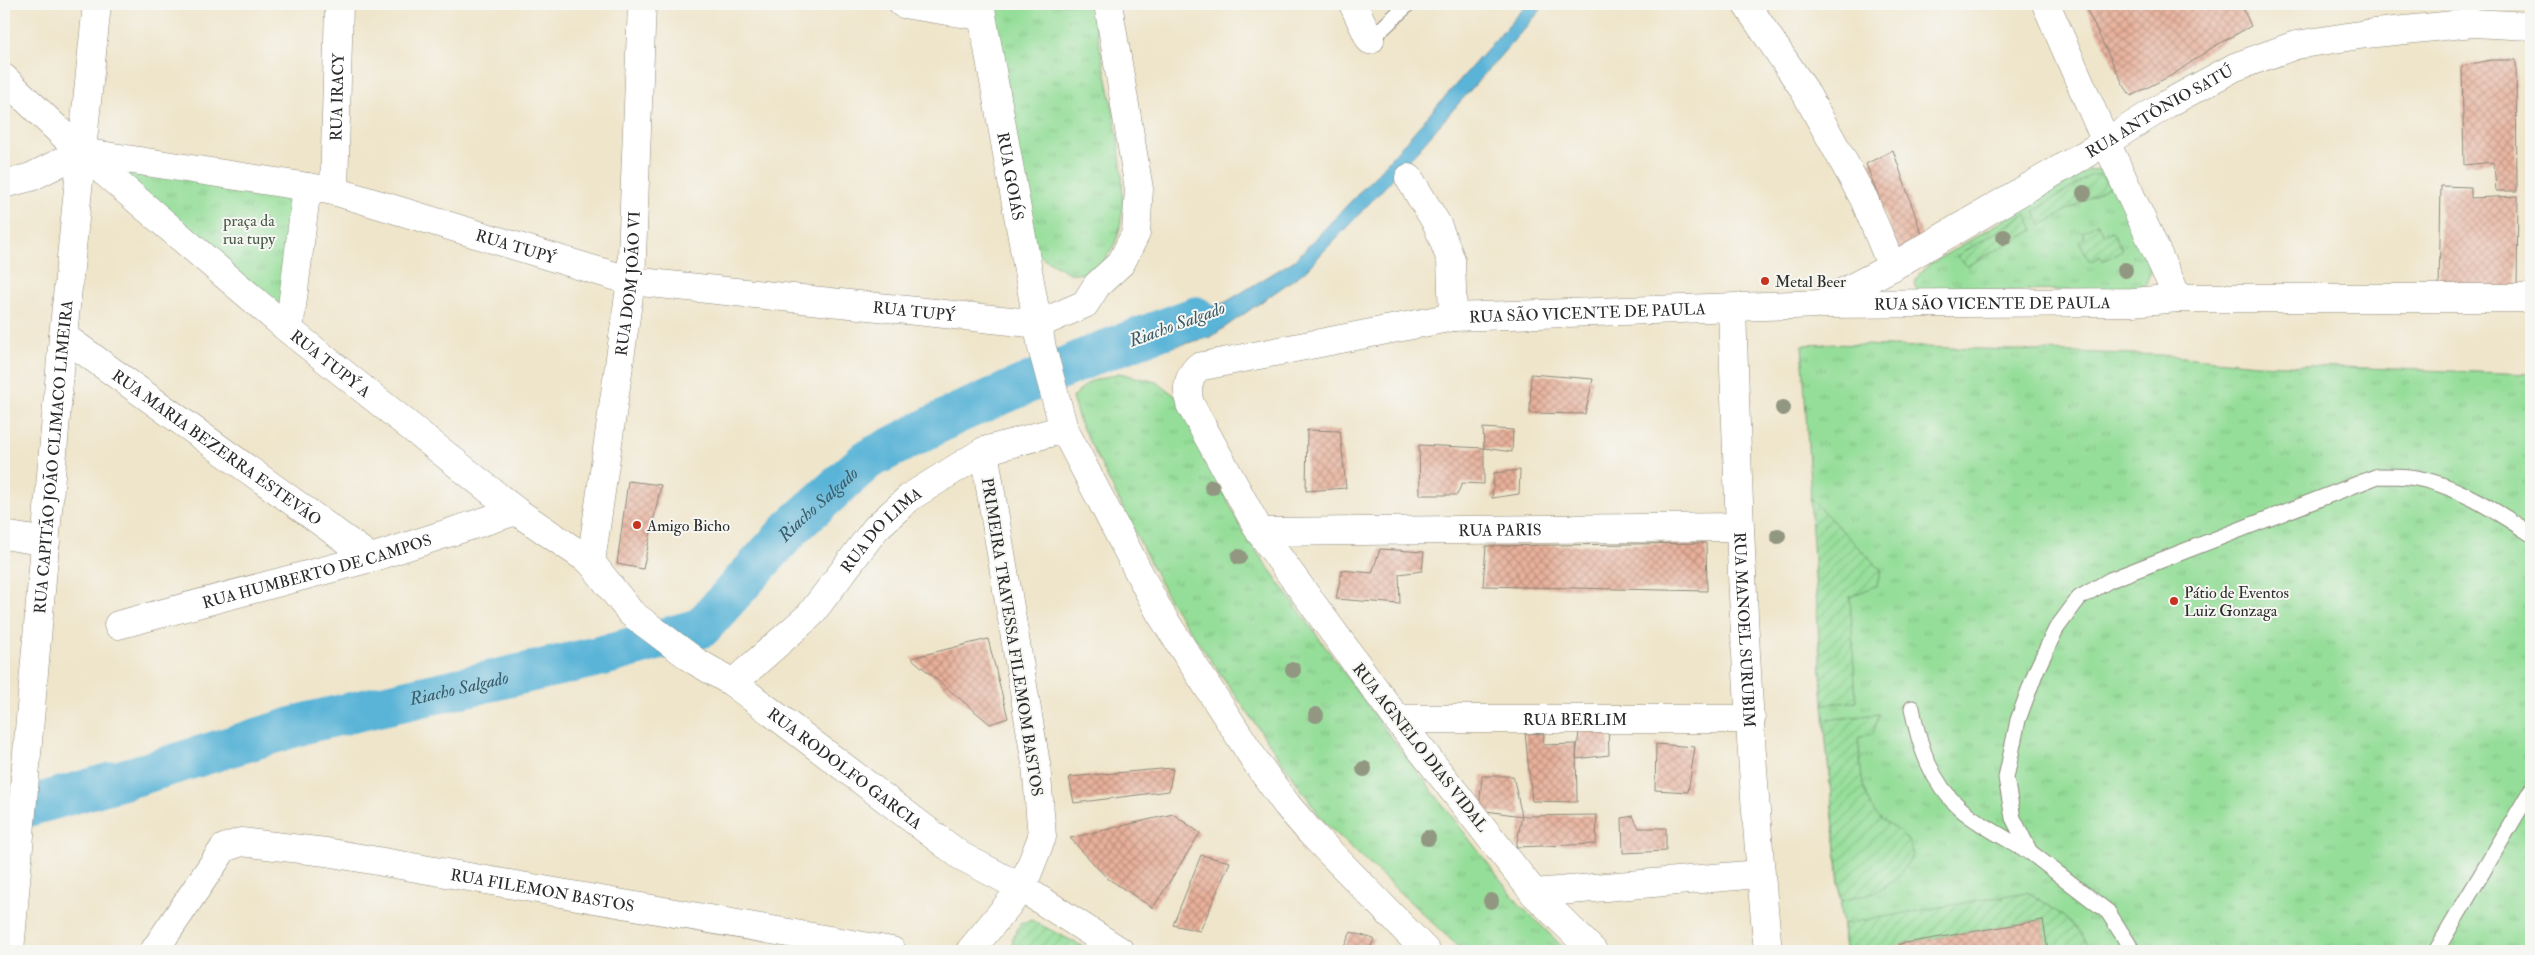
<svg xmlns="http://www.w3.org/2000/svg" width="2535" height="955" font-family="'IM FELL Double Pica',serif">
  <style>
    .grass { fill: url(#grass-tufts); stroke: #608462 }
    .garden { fill: url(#garden-furrows); stroke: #608462 }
    .water { fill: #5ab4d7; stroke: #427081 }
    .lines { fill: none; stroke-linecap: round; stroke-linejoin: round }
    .canal { stroke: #5ab4d7; stroke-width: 41 }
    .building { fill: url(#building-cross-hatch) }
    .lane-casing { stroke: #8d887a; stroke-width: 17 }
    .street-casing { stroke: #8d887a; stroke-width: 29 }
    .lane { stroke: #fff; stroke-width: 15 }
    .street { stroke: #fff; stroke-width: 28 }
    .tree { fill: #929781 }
    .poi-dot { fill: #c8321e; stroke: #f6f6f2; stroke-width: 2 }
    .labels { text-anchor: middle; stroke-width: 4; stroke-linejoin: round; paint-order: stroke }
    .street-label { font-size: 16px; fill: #2b2b2b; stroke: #f6f6f2 }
    .park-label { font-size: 16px; fill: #465846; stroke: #f6f6f2 }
    .poi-label { font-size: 16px; fill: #2b2b2b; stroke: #f6f6f2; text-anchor: start }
    .water-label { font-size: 18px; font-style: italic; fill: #3b5b67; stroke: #f6f6f2 }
  </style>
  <defs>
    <pattern id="grass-tufts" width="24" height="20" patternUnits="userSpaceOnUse" patternTransform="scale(1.25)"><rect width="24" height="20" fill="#95de99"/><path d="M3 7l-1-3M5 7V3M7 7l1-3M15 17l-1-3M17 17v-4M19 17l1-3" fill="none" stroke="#81bf84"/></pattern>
    <pattern id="garden-furrows" width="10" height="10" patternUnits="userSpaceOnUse" patternTransform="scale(1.25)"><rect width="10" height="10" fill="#95de99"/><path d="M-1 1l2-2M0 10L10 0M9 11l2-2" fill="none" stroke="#81bf84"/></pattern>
    <pattern id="building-cross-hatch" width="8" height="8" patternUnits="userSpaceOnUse" patternTransform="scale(1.25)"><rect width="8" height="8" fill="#e8b09a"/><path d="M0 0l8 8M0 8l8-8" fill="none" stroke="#bc8f7e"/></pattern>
  </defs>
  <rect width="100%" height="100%" fill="#f6f6f2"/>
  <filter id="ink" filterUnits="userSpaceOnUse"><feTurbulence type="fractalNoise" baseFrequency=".02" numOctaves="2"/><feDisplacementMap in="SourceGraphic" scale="10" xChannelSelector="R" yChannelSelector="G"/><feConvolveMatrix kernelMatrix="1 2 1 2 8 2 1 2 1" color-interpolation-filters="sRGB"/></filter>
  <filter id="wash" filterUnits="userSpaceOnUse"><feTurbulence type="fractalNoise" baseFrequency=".0096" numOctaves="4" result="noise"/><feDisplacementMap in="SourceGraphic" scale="20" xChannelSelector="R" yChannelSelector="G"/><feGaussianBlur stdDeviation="1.12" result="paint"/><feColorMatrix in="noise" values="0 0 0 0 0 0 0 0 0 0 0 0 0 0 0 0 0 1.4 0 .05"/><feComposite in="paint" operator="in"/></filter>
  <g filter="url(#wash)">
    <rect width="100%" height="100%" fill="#efe5ca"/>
    <!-- grass -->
    <g class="grass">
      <path d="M993,4H1091C1102,61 1135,182 1118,235C1114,250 1103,262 1093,274L1069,273L1033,252Z"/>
      <polygon points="81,152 307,187 289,330"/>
      <polygon points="2103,169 2122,176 2157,251 2146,284 2129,290 1917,291 1915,282 1920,273 1930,264 2088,170"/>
      <polygon points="1830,344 2161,355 2257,364 2531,374 2531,951 1845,951 1823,704 1802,345"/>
      <polygon points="1119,373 1156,382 1177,397 1244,534 1381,724 1519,904 1567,951 1463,951 1325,823 1170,602 1080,423 1072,398 1089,382"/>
    </g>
    <!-- garden -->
    <g class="garden">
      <polygon points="2099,174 2110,186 2041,225 2034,211 2090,176"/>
      <polygon points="2026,214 2034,230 1967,266 1957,256"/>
      <polygon points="2098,223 2104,235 2112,231 2123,250 2103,261 2100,256 2090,262 2079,241 2085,237 2082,232"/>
      <polygon points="1810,498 1881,570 1877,585 1850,597 1856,702 1823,704"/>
      <path d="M1880,714L1873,733L1858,738C1861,760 1860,788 1871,807C1886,830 1906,824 1913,855C1890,891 1881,891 1841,901L1824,720Z"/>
      <path d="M2027,892C2054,908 2077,924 2093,951H2048L2042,920L1899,944L1900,951H1845L1843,924Z"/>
      <polygon points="1031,920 1092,951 1012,951 1013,939 1020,924"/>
    </g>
    <!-- water -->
    <polygon class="water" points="1527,4 1546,4 1386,186 1304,272 1211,337 1149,353 1141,330 1226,302 1295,260 1375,176"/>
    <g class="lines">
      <!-- canal -->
      <path class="canal" id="s1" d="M4,813L139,775L310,722L605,655L701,628L792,527L867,460L954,415L1098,353L1196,317"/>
    </g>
    <g id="blocks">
      <!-- building -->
      <g class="building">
        <polygon points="2084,4 2241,4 2251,26 2213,47 2174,74 2131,96 2123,84"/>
        <polygon points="2491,60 2516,60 2517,191 2496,191 2494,162 2464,165 2462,66"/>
        <polygon points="1893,150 1924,241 1900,254 1866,164"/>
        <polygon points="2441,186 2471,187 2471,198 2518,196 2517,289 2439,290"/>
        <polygon points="1531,374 1593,379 1585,414 1530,413"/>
        <polygon points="1483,428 1513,430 1512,452 1484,448 1484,484 1462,483 1457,495 1420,495 1419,445 1484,448"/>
        <polygon points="1307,430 1340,431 1346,488 1306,491"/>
        <polygon points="1520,470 1519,494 1492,498 1494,473"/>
        <polygon points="628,481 661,485 643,569 617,564"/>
        <polygon points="1706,543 1707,591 1483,586 1486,546"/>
        <polygon points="1380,549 1424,552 1422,571 1399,574 1400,604 1336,599 1342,570 1372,573"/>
        <polygon points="988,639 1008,718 990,724 911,658"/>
        <polygon points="1608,726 1609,755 1576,759 1579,731"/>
        <polygon points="1525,733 1544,734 1543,745 1576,744 1577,802 1532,801"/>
        <polygon points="1656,744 1695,747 1688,792 1655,790"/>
        <polygon points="1173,768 1169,791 1074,803 1069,777"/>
        <polygon points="1482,776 1513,776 1522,816 1479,810"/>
        <polygon points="1173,814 1200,833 1153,908 1107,878 1070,838"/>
        <polygon points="1597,815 1596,844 1516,847 1522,816"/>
        <polygon points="1633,816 1639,828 1666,828 1666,851 1623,853 1622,818"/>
        <polygon points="1201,855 1230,862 1200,931 1173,925"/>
        <polygon points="2043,920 2048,951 1900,951 1899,944"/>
        <polygon points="1351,932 1374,939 1369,951 1342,951"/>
      </g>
    </g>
  </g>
  <g filter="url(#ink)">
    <use href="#blocks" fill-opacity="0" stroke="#8d887a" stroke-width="1"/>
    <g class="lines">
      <defs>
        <g id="lane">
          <polyline points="1370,40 1408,4"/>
          <path d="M1912,708C1919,745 1931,783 1961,809C1979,825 2008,839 2029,852"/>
          <path d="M2133,951L2108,912L2030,852L2013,818L2006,778L2018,720L2036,671L2056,629L2079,598L2110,580L2378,476C2388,476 2399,476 2409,477C2452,482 2496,511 2531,534"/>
          <polyline points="2436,951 2531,790"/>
        </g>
        <g id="street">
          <polyline points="903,4 980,16"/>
          <path id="s2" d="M980,4L1042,348L1064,429L1160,613L1258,765L1287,805L1311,833L1426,951"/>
          <polyline points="1353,4 1370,40"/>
          <polyline points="1746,4 1803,88 1864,199 1892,267"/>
          <polyline points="2046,4 2106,142 2178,298"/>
          <path id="s3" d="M4,78L81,152L289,330L516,511L591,562L631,613L695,661L733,683L961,856L1022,888L1120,951"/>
          <polyline points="1409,178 1437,224 1451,260 1453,317"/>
          <path id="s4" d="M4,184L31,177L81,152L334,191L631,281L1039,324L1085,304L1097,285L1121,263L1136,233L1139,189L1108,4"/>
          <path id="s5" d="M334,191L339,4"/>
          <path id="s6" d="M1826,301L1892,267L2106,142L2167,104L2235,67L2296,45L2366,34L2473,23L2531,26"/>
          <path id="s7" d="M1732,308C1739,523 1747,738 1768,951"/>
          <polyline points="289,330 307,187"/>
          <path id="s8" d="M63,336L371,558"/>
          <path id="s9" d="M1260,532L1739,527"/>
          <polyline points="4,535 46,542"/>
          <path id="s10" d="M591,562L631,281L642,4"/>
          <path id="s11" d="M118,625L371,558L516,511"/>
          <path id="s12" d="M733,683L810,615L876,528L910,497L984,451L1064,429"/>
          <path id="s13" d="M1397,719H1751"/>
          <polyline points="1534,893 1760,874"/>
          <path id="s14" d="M10,951L63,336L97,4"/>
          <path id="s15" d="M154,951L224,848L241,842L326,852L892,951"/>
          <polyline points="970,951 1022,888 1042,837 1036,764 984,451"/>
          <path id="s16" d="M1593,951L1534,893L1397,719L1260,532L1190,404C1186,390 1188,377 1198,367L1453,317L1821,304L2133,302L2178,298H2531"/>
        </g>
      </defs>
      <!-- lane casing -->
      <use href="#lane" class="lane-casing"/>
      <!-- street casing -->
      <use href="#street" class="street-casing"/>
      <!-- lane -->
      <use href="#lane" class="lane"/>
      <!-- street -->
      <use href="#street" class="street"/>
    </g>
    <!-- trees -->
    <g class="tree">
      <circle cx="2084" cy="193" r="8"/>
      <circle cx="2004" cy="237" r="8"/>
      <circle cx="2125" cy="270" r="8"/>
      <circle cx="1783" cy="408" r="8"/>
      <circle cx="1212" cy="487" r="8"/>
      <circle cx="1778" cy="536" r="8"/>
      <circle cx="1239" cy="557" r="8"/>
      <circle cx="1293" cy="670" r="8"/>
      <circle cx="1316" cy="715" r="8"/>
      <circle cx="1364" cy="769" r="8"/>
      <circle cx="1428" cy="838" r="8"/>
      <circle cx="1491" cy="901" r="8"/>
    </g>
  </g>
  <!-- markers -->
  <g class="poi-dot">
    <circle cx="1765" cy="281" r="5"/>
    <circle cx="637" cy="525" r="5"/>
    <circle cx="2174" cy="601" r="5"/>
  </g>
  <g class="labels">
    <!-- street labels -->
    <g class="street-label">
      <text dy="6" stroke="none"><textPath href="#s5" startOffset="94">RUA IRACY</textPath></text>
      <text dy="6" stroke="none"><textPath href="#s6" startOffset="384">RUA ANTÔNIO SATÚ</textPath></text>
      <text dy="6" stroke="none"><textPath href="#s2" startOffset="175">RUA GOIÁS</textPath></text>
      <text dy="6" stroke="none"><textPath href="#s4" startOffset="530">RUA TUPÝ</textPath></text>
      <text dy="6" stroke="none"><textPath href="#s10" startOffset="281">RUA DOM JOÃO VI</textPath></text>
      <text dy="6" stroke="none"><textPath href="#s16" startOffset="1521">RUA SÃO VICENTE DE PAULA</textPath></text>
      <text dy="6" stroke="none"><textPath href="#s4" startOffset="935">RUA TUPÝ</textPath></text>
      <text dy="6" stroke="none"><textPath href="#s16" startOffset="1116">RUA SÃO VICENTE DE PAULA</textPath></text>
      <text dy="6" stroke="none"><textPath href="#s3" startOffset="434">RUA TUPÝ A</textPath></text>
      <text dy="6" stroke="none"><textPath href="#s8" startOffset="190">RUA MARIA BEZERRA ESTEVÃO</textPath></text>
      <text dy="6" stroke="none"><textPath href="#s14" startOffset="496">RUA CAPITÃO JOÃO CLIMACO LIMEIRA</textPath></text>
      <text dy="6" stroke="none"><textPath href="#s9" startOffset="240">RUA PARIS</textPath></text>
      <text dy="6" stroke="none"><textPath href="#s12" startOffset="214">RUA DO LIMA</textPath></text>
      <text dy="6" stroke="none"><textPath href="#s11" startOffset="206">RUA HUMBERTO DE CAMPOS</textPath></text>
      <text dy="6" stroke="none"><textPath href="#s7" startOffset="322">RUA MANOEL SURUBIM</textPath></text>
      <text transform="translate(1013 637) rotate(81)" y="6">PRIMEIRA TRAVESSA FILEMOM BASTOS</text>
      <text dy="6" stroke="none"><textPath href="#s13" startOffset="178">RUA BERLIM</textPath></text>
      <text transform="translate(1421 747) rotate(52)" y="6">RUA AGNELO DIAS VIDAL</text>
      <text dy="6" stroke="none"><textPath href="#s3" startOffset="1091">RUA RODOLFO GARCIA</textPath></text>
      <text dy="6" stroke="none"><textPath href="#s15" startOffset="448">RUA FILEMON BASTOS</textPath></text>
    </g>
    <!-- park labels -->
    <g class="park-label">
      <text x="249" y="226">praça da<tspan x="249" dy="18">rua tupy</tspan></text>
    </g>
    <!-- poi labels -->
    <g class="poi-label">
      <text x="1775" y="287">Metal Beer</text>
      <text x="647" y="531">Amigo Bicho</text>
      <text x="2184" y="598">Pátio de Eventos<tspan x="2184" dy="18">Luiz Gonzaga</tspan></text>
    </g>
    <!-- water labels -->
    <g class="water-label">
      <text transform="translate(1177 324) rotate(-20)" y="6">Riacho Salgado</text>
      <text dy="6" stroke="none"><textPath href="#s1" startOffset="892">Riacho Salgado</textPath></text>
      <text dy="6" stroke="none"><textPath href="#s1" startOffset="472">Riacho Salgado</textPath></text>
    </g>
  </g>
  <!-- margin -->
  <rect width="2535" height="955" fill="none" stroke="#f6f6f2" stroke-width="20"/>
</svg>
